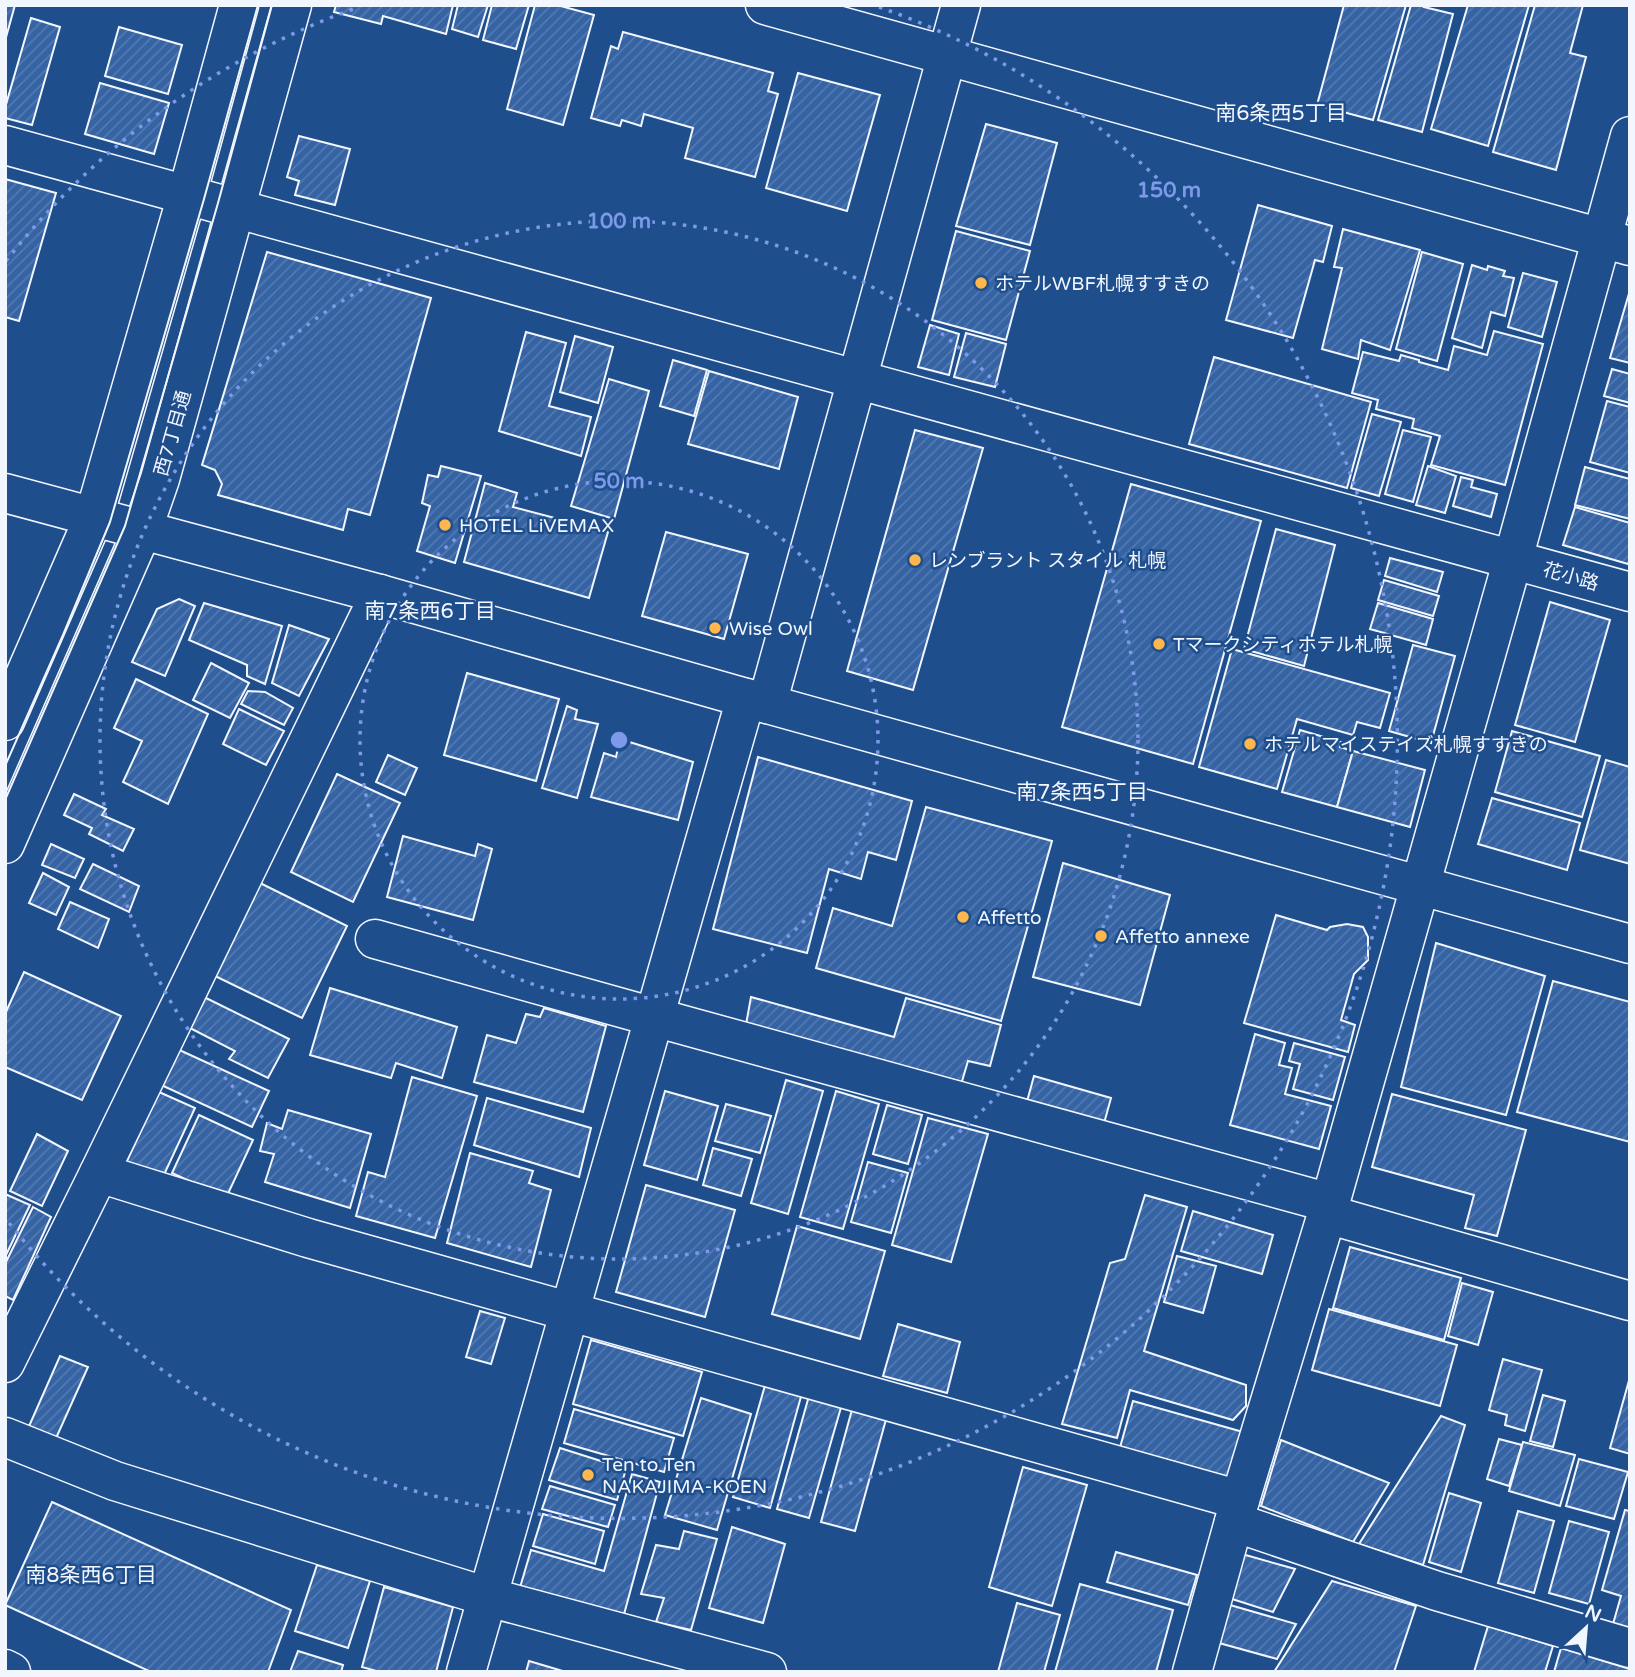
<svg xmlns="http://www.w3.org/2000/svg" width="1635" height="1677" font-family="'Varela Round','Noto Sans JP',sans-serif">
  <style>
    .building { fill: url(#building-hatch); stroke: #f2f6ff; stroke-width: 2 }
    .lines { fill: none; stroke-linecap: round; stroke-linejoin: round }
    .minor-casing { stroke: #f2f6ff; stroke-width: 41 }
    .minor { stroke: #1f4e8c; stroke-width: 38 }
    .tram { stroke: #f2f6ff; stroke-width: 2 }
    .ring { fill: none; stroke: #7d9aea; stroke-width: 3.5; stroke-dasharray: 3.5 7 }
    .poi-dot { fill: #ffb74d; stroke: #1f4e8c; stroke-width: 2.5 }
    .labels { text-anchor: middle; stroke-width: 5; stroke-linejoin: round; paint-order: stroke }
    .poi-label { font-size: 19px; fill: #f2f6ff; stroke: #1f4e8c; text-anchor: start }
    .street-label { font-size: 19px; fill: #f2f6ff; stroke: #1f4e8c }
    .neighbourhood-label { font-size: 21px; fill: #f2f6ff; stroke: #1f4e8c }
    .centre { fill: #7d9aea; stroke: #1f4e8c; stroke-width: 3.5 }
    .ring-label { font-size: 21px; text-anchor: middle; font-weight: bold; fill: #7d9aea; stroke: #1f4e8c; stroke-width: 5; stroke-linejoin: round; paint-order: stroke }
  </style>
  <defs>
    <pattern id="building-hatch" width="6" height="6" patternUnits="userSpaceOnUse" patternTransform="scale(1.75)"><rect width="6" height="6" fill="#3563a3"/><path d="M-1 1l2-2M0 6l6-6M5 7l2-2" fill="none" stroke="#537ab1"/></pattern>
  </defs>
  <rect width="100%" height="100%" fill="#1f4e8c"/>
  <!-- building -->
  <g class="building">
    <polygon points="5,5 15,5 5,41"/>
    <polygon points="336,5 453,5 446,34 383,16 381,24 334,12"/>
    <polygon points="458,5 488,5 478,37 452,29"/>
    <polygon points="492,5 529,5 516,49 483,40"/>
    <polygon points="535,5 557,5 594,15 563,125 507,109"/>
    <polygon points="1344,5 1406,5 1373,120 1317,105"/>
    <polygon points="1411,5 1425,5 1424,7 1453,14 1422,132 1378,120"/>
    <polygon points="1468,5 1529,5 1488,146 1431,129"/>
    <polygon points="1535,5 1583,5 1570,53 1586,57 1556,170 1493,152"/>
    <polygon points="31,18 60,27 32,125 5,118 5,108"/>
    <polygon points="119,27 182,45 168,94 105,76"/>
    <polygon points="623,32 773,73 768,91 778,94 755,177 685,158 693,128 644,114 641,126 622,120 620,126 591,118 611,46 618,49"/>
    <polygon points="798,73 880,95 847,211 766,188"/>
    <polygon points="100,83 169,103 154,154 85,134"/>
    <polygon points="986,124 1057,143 1030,245 956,226"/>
    <polygon points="299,136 350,149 335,205 295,195 299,181 287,177"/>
    <polygon points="5,179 56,193 19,321 5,317"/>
    <polygon points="1258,205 1332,226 1323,262 1315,260 1293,338 1226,320"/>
    <polygon points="1343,229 1420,250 1390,350 1361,340 1358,359 1322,349 1342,268 1334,267"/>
    <polygon points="956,231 1030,251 1006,340 932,320"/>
    <polygon points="267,252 431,298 370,515 348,509 343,530 218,495 222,484 215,470 202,465"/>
    <polygon points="1422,252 1463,264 1437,361 1396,349"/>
    <polygon points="1472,265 1487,270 1488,266 1505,271 1503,276 1514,278 1505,316 1491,312 1482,348 1452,338"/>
    <polygon points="1523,273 1557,282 1542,337 1508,327"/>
    <polygon points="1630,290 1630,363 1610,358"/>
    <polygon points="930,325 959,334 949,375 918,367"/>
    <polygon points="1494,331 1543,344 1505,485 1431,465 1440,436 1412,428 1414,419 1376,409 1378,400 1352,393 1363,352 1399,361 1401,355 1419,360 1419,362 1448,370 1454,346 1487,355"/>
    <polygon points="526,332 566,343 549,406 591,417 581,456 499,431"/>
    <polygon points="966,333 1006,344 995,387 954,377"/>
    <polygon points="575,336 613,347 598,403 560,392"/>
    <polygon points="1214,357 1371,402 1347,488 1189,444"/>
    <polygon points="673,360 707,370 694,416 660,406"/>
    <polygon points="1612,369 1630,374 1630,403 1604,396"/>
    <polygon points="709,371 798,397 779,469 688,444"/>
    <polygon points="609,379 649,391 614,519 571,506"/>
    <polygon points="1607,401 1630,407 1630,473 1590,462"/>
    <polygon points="1372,414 1401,422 1379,496 1351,488"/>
    <polygon points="915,430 983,448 913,690 847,671"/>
    <polygon points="1403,430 1431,437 1413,502 1385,494"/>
    <polygon points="441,466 481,476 455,563 417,551 430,506 422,503 428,475 438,477"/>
    <polygon points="1428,466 1456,476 1445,513 1416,505"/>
    <polygon points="1585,467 1630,479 1630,519 1575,505"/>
    <polygon points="1461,477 1473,480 1471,487 1497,494 1491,517 1453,506"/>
    <polygon points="485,483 517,493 513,507 608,532 589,598 464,562"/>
    <polygon points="1131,484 1261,521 1193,764 1062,727"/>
    <polygon points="1575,507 1630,523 1630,559 1628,564 1563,545"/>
    <polygon points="1276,529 1335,545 1304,666 1244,649"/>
    <polygon points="666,532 748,554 724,639 642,616"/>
    <polygon points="1390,558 1443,572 1437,592 1385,576"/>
    <polygon points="1384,580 1439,596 1433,616 1378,600"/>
    <polygon points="179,599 195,606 165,676 132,662 157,609"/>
    <polygon points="1550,602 1610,620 1575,742 1515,725"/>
    <polygon points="204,603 282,626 265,684 247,676 247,665 189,640"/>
    <polygon points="1378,603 1433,619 1426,645 1370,629"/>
    <polygon points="289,625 329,639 299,696 272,683"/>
    <polygon points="1413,645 1455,656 1431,743 1389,731"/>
    <polygon points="1232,649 1390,693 1380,728 1357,722 1353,735 1297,719 1277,789 1199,767"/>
    <polygon points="211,663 249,683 230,718 193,700"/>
    <polygon points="467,673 559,699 536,781 444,755"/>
    <polygon points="136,679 208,714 168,804 123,782 142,741 114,728"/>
    <polygon points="248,691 265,692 293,708 284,725 241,704"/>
    <polygon points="567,706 577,710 575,719 598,724 577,798 542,788"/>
    <polygon points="239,709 284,731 266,765 223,744"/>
    <polygon points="1300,730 1341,742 1340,747 1353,751 1337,807 1282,792"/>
    <polygon points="1512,731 1600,756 1582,817 1495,792"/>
    <polygon points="620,739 693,762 678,820 591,797 604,753 616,757"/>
    <polygon points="1353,751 1425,770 1410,827 1337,807"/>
    <polygon points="388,755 417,768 405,795 376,782"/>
    <polygon points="758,757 912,801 896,860 868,852 861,879 829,869 807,953 713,929"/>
    <polygon points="1606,760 1630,767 1630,864 1580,850"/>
    <polygon points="337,774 400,803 353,902 291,872"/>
    <polygon points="74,794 106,809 102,815 134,829 123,851 89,834 92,828 64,815"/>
    <polygon points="1492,798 1580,823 1567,870 1478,844"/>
    <polygon points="926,807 1052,841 1001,1021 816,968 833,908 892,926"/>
    <polygon points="403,836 475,856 478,844 492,849 473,920 387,897"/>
    <polygon points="51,844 84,859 75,878 42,865"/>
    <polygon points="1063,863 1170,895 1140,1005 1033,977"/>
    <polygon points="93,864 139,886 129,912 80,889"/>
    <polygon points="43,873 69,887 56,915 29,903"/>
    <polygon points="260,883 347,926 302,1018 215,976"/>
    <polygon points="70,902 109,919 98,948 58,929"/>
    <polygon points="1276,915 1327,930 1330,927 1347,924 1363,927 1368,937 1368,960 1354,974 1341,1020 1355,1025 1348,1052 1244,1023"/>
    <polygon points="1436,943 1545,976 1506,1115 1401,1087"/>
    <polygon points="24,972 121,1016 82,1100 5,1067 5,1014"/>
    <polygon points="1553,981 1630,1002 1630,1142 1517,1112"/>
    <polygon points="330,988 457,1027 442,1078 396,1063 391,1078 310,1055"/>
    <polygon points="202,996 289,1039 268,1078 229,1059 235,1051 188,1027"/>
    <polygon points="751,997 894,1037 906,998 1001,1025 990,1066 968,1061 960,1088 745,1030"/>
    <polygon points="544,1008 606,1026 583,1112 474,1082 487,1035 516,1043 526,1014 540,1017"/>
    <polygon points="1255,1034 1285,1043 1279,1065 1292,1068 1285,1094 1331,1106 1319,1149 1230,1125"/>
    <polygon points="1294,1043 1345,1057 1333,1100 1293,1089 1300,1064 1289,1061"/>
    <polygon points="175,1048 269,1091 252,1127 159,1084"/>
    <polygon points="1034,1076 1111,1098 1103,1127 1026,1105"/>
    <polygon points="412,1077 477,1096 435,1238 356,1216 368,1172 385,1177"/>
    <polygon points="786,1080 823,1091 788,1214 751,1203"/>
    <polygon points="665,1091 718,1106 697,1180 644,1165"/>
    <polygon points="836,1091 879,1104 843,1229 800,1217"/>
    <polygon points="159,1092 195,1108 162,1179 126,1163"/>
    <polygon points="1392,1094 1526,1130 1497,1236 1465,1228 1474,1195 1372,1167"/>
    <polygon points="487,1098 591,1128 579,1177 474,1145"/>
    <polygon points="726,1104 771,1116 760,1153 715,1141"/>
    <polygon points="887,1105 922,1115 908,1164 873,1154"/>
    <polygon points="288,1110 371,1134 350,1208 265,1182 274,1154 260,1151 267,1123 282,1129"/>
    <polygon points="199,1115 253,1140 226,1198 172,1173"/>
    <polygon points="928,1118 988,1134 951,1262 892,1245"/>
    <polygon points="37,1134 68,1151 42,1206 10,1191"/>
    <polygon points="713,1148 752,1159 741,1196 703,1185"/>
    <polygon points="470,1153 533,1171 529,1183 551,1190 531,1267 447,1243"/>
    <polygon points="868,1162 908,1173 891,1233 851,1222"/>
    <polygon points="646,1185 735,1210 705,1317 616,1292"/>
    <polygon points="5,1194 30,1205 5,1257"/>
    <polygon points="1145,1195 1187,1207 1144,1351 1246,1385 1246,1406 1233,1420 1130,1390 1117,1438 1062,1424 1110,1263 1125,1259"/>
    <polygon points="33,1207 51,1217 13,1300 5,1296 5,1264"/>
    <polygon points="1193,1211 1273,1235 1262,1274 1181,1251"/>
    <polygon points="797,1226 885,1251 860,1339 772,1314"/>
    <polygon points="1350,1247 1461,1278 1444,1340 1333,1308"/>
    <polygon points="1177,1256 1216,1266 1203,1313 1164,1302"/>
    <polygon points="1462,1283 1493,1292 1478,1345 1448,1336"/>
    <polygon points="1329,1309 1457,1345 1440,1406 1312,1370"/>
    <polygon points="480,1311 505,1318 491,1364 466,1357"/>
    <polygon points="898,1324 960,1342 947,1393 883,1376"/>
    <polygon points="591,1340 702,1372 683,1436 573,1404"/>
    <polygon points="60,1356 88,1367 53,1445 26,1433"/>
    <polygon points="1503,1359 1542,1370 1525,1431 1505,1425 1507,1415 1489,1410"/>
    <polygon points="1630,1377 1630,1454 1610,1448"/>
    <polygon points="766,1382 802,1393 770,1508 733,1497"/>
    <polygon points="1543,1395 1565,1401 1553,1447 1530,1441"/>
    <polygon points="809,1396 842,1404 809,1518 777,1509"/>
    <polygon points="701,1398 751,1414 717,1530 665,1515"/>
    <polygon points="1133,1401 1243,1432 1229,1482 1119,1451"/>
    <polygon points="853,1406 887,1416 855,1531 821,1522"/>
    <polygon points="574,1409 674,1438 664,1472 564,1443"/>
    <polygon points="1441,1416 1465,1425 1423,1565 1359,1544"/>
    <polygon points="1499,1439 1522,1445 1509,1486 1487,1479"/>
    <polygon points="1281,1440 1389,1483 1353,1542 1261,1506"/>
    <polygon points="1523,1442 1575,1455 1560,1506 1509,1491"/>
    <polygon points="560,1448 626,1469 617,1500 549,1480"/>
    <polygon points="1579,1459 1628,1472 1614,1519 1566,1506"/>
    <polygon points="1023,1467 1087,1485 1052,1606 989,1587"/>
    <polygon points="632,1474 660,1482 623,1618 519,1591 531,1550 604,1571"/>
    <polygon points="550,1486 615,1505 608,1527 542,1509"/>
    <polygon points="1449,1493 1481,1503 1461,1572 1429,1562"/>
    <polygon points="52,1502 291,1610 268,1672 151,1672 5,1605"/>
    <polygon points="1625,1510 1630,1511 1630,1629 1613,1624 1621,1596 1602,1590"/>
    <polygon points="1518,1511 1554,1521 1534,1593 1498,1583"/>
    <polygon points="543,1514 604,1531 595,1564 533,1546"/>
    <polygon points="1569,1521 1609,1532 1589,1604 1549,1593"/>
    <polygon points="732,1527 785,1544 763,1623 709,1608"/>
    <polygon points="684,1531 717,1539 691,1630 656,1622 664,1598 641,1594 656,1545 679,1549"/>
    <polygon points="1116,1552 1197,1575 1188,1605 1107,1582"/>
    <polygon points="1242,1554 1295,1569 1273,1612 1229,1598"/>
    <polygon points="317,1565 370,1581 348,1648 295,1631"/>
    <polygon points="1332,1581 1416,1606 1394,1672 1274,1672"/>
    <polygon points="1080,1584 1173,1610 1156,1672 1055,1672"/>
    <polygon points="384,1587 453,1607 436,1672 380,1672 362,1667"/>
    <polygon points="1017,1603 1060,1615 1044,1672 998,1672"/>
    <polygon points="1230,1605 1296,1624 1277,1659 1219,1643"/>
    <polygon points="1488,1626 1553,1646 1545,1672 1474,1672"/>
    <polygon points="1561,1648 1630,1669 1630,1672 1554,1672"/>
    <polygon points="298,1651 343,1665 341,1672 290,1672"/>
    <polygon points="529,1661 566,1672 526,1672"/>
  </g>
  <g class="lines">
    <defs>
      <g id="minor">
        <polyline points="765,5 1630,246"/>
        <polyline points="5,145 1630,592"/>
        <polyline points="5,493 380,594 746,698 1630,944"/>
        <polyline points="767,704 961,5"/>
        <polyline points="5,721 94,517 187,195 239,5"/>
        <polyline points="5,844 142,531 160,479 292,5"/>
        <polyline points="375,939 654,1017 1330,1203"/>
        <polyline points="99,1173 308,1238 1240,1500"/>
        <polyline points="1327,1214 1630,1301"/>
        <polyline points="5,1363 99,1173 380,594"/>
        <polyline points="5,1437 115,1481 488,1597 767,1672"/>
        <polyline points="1234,1522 1437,1591 1630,1648"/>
        <polyline points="5,1669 11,1672"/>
        <polyline points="466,1672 746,698"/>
        <polyline points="1192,1672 1240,1500 1327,1214 1513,559 1630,136"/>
      </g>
    </defs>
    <!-- minor casing -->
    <use href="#minor" class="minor-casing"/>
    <!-- minor -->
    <use href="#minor" class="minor"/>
    <!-- tram -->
    <g class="tram">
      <polyline points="5,766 63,635 110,522 204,199 258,5"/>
      <polyline points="5,800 125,526 218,203 272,5"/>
    </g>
  </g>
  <!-- distance rings -->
  <g class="ring">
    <circle cx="619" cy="740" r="259"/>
    <circle cx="619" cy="740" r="519"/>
    <path d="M6 261A778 778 0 0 1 359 7M879 7A778 778 0 1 1 6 1219"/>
  </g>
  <!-- markers -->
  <g class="poi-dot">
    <circle cx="981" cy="283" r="7"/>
    <circle cx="445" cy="525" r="7"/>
    <circle cx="915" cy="560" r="7"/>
    <circle cx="715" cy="628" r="7"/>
    <circle cx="1159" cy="644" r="7"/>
    <circle cx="1250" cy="744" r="7"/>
    <circle cx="963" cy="917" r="7"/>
    <circle cx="1101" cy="936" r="7"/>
    <circle cx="588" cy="1475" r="7"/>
  </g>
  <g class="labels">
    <!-- poi labels -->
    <g class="poi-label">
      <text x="995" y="290">ホテルWBF札幌すすきの</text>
      <text x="459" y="532">HOTEL LiVEMAX</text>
      <text x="929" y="567">レンブラント スタイル 札幌</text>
      <text x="729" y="635">Wise Owl</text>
      <text x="1173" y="651">Tマークシティホテル札幌</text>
      <text x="1264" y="751">ホテルマイステイズ札幌すすきの</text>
      <text x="977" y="924">Affetto</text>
      <text x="1115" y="943">Affetto annexe</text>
      <text x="602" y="1471">Ten to Ten<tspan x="602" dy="22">NAKAJIMA-KOEN</tspan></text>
    </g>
    <!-- street labels -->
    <g class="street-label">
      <text transform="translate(172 433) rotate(-74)" y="7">西7丁目通</text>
      <text transform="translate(1571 576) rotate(16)" y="7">花小路</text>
    </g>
    <!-- neighbourhood labels -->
    <g class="neighbourhood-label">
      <text x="1281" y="120">南6条西5丁目</text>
      <text x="430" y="618">南7条西6丁目</text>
      <text x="1082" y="799">南7条西5丁目</text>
      <text x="91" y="1582">南8条西6丁目</text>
    </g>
  </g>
  <circle cx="619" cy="740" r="10" class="centre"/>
  <g class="ring-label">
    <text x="1169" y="197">150 m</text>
    <text x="619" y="228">100 m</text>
    <text x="619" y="488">50 m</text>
  </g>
  <!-- border -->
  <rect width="1635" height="1677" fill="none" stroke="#f2f6ff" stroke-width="14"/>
  <!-- north arrow -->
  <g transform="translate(1586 1628) rotate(26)" stroke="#1f4e8c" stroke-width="5" paint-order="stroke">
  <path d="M0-5L12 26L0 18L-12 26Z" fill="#f2f6ff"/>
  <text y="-10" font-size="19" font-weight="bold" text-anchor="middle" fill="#f2f6ff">N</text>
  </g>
</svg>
